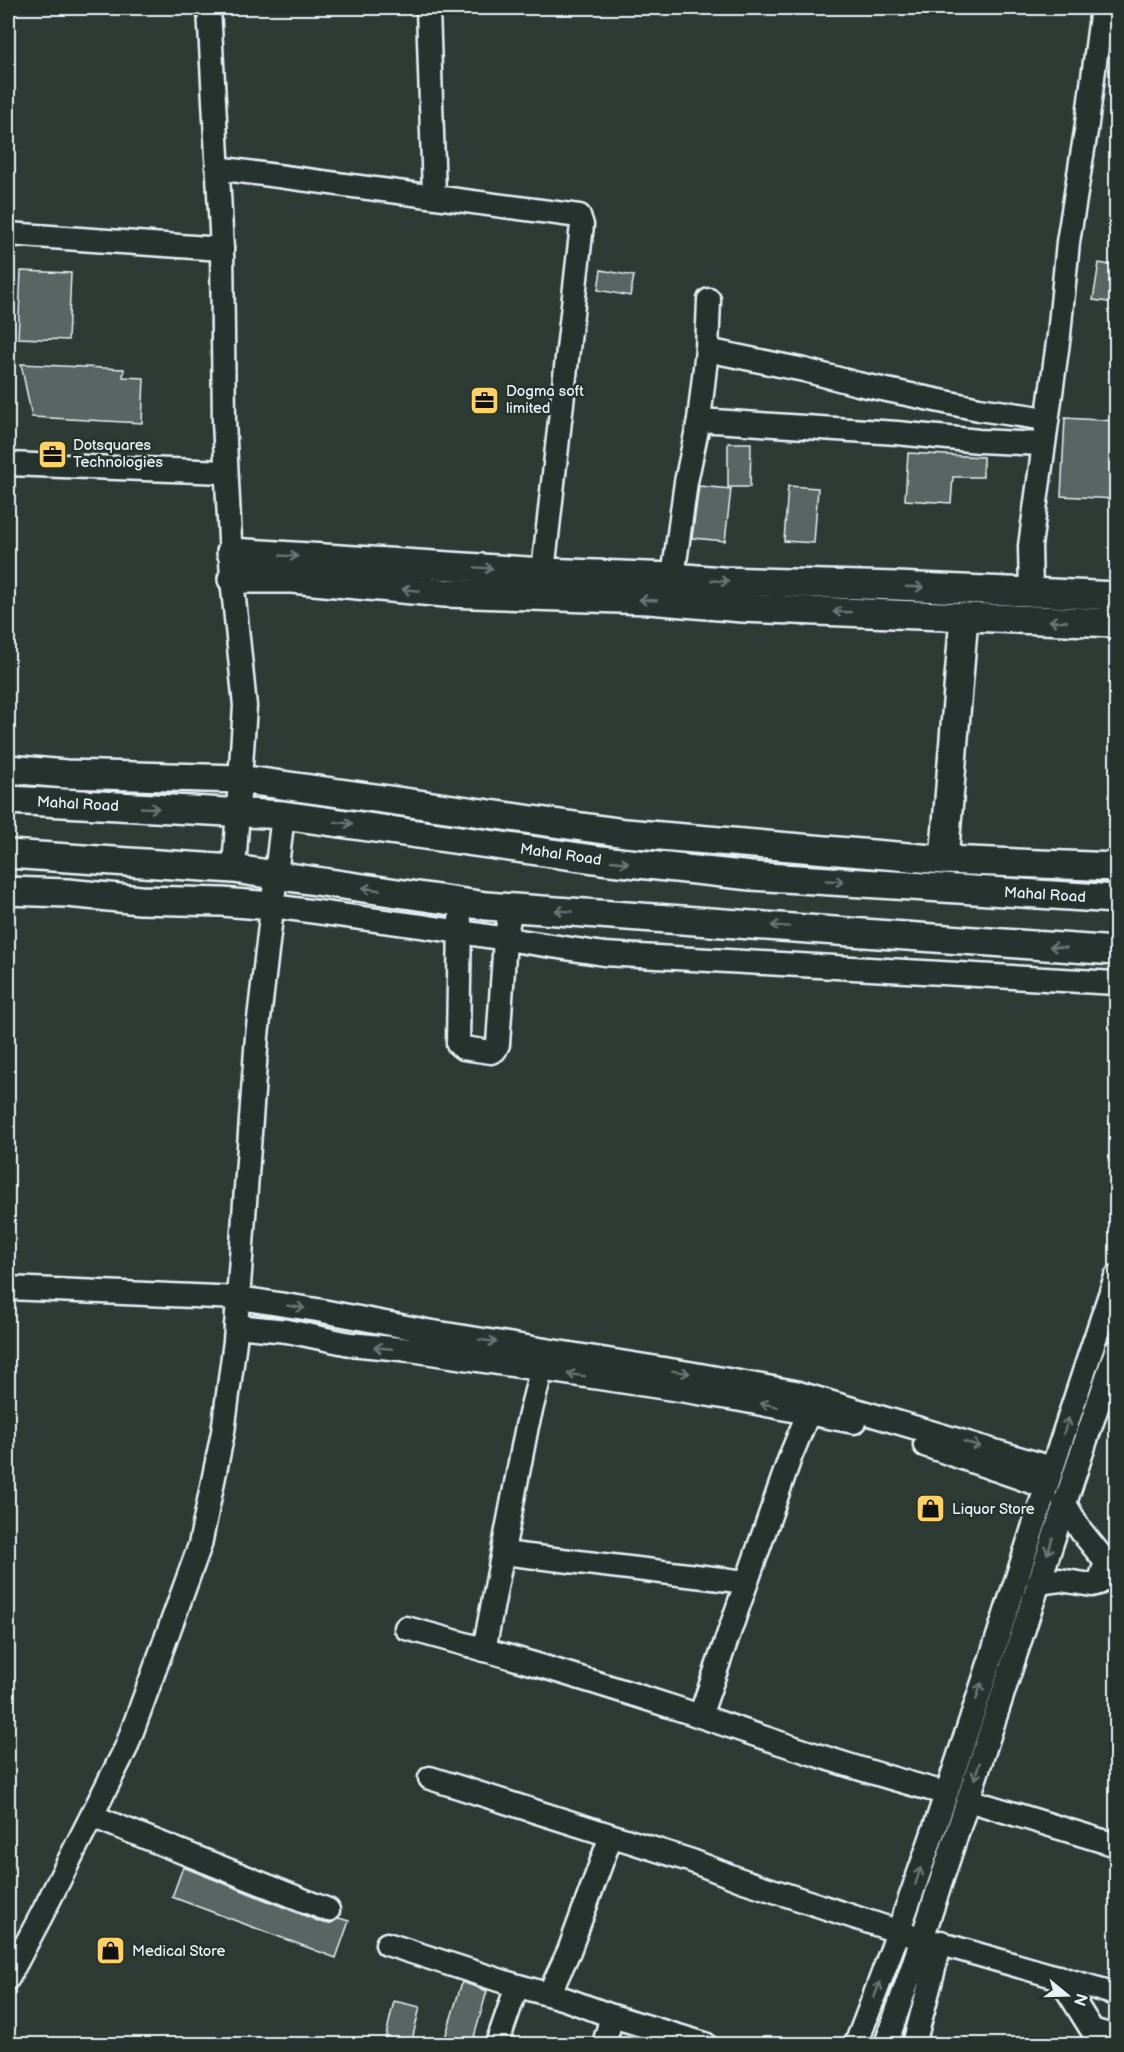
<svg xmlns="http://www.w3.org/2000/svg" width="1124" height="2052" font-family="'Balsamiq Sans',sans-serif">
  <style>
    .building { fill: #596563; stroke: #e8f1f8; stroke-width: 1.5 }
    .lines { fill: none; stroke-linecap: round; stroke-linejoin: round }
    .minor-casing { stroke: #e8f1f8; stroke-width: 27 }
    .major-casing { stroke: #e8f1f8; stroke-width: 32 }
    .minor { stroke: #26332d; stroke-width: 22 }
    .major { stroke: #26332d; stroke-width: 27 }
    .oneway { stroke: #6a7674 }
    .labels { text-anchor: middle; stroke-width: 5; stroke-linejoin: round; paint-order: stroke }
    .poi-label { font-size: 15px; fill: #e8f1f8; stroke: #26332d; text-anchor: start }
    .street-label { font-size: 15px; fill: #e8f1f8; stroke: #26332d }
  </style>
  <rect width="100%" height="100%" fill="#2e3b35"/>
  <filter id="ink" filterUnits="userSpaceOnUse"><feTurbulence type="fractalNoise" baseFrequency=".0167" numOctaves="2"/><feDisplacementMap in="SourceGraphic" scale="12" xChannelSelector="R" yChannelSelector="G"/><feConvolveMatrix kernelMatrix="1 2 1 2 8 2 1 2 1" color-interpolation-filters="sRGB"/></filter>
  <g filter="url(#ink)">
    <!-- building -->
    <g class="building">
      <polygon points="1099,263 1116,266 1116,303 1093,300"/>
      <polygon points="601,270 634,276 630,296 598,290"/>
      <polygon points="21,271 71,273 68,340 18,338"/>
      <polygon points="21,364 124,369 123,377 144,378 142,423 32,417"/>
      <polygon points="1065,418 1116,421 1116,499 1061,496"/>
      <polygon points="728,443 751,443 750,487 728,487"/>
      <polygon points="908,453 983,457 983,477 953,477 951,503 905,500"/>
      <polygon points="699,486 731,489 725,541 692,538"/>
      <polygon points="788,486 818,488 814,543 784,541"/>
      <polygon points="183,1867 323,1923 331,1923 339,1918 349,1921 336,1958 172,1897"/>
      <polygon points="462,1982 487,1991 472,2044 443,2044"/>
      <polygon points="394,2001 420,2007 411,2044 385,2040"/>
    </g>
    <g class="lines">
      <defs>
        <g id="minor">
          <polyline points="209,8 222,249 224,421 232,579 245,706 234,869"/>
          <polyline points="428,8 434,195"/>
          <polyline points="217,168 579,216 582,225 543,572"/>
          <polyline points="8,234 222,249"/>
          <polyline points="707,350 709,300"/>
          <polyline points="699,420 707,350 804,370 858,384 979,409 1046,419"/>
          <polyline points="8,464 226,472"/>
          <polyline points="673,577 686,482 699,420 897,433 979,441 1043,444"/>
          <polyline points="1031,593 1030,546 1059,335 1068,242 1086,131 1102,8"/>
          <polyline points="272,906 421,926 604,954 1116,983"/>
          <polyline points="460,920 458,1044 463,1048 491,1052 495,1050 498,1044 505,940 511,908"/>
          <polyline points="8,1288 239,1298 317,1310 427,1331 689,1373 795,1392 1052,1468"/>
          <polyline points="236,1326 287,1331 350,1344 411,1350 680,1390 741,1400 854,1422"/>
          <polyline points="925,1445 1046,1487"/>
          <polyline points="503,1553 746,1582"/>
          <polyline points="1038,1583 1060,1580 1092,1585 1099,1583 1106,1562 1081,1531 1064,1502"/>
          <path d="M406,1628C500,1653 593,1681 685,1711C771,1740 857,1770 945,1793"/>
          <polyline points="484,1650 527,1426 541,1371"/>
          <polyline points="700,1716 791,1455 808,1414"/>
          <polyline points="430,1778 692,1861 741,1880 900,1932 1116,1994"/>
          <polyline points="968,1800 1116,1845"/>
          <polyline points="92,1816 328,1910"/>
          <polyline points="387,1944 508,1983 565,1999 612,2016 705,2044"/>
          <polyline points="1059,1977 1092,2030 1116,2037"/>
          <polyline points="8,1978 41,1916 126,1748 200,1545 223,1432 235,1341 257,1036 283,815"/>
          <polyline points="549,1994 569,1951 611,1836"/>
          <polyline points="497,2044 517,1986"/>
          <polyline points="604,2044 612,2016"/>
          <path d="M856,2044C954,1793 1028,1532 1116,1277"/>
          <path d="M886,2044C966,1814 1037,1582 1116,1351"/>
          <polyline points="914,2044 941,1942"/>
        </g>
        <g id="major">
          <polyline points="231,552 543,572 673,577 722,581 896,586 1116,596"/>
          <polyline points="232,579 292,579 445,593 649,600 742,608 1116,623"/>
          <polyline points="8,769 66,774 239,779 625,833 944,860 964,617"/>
          <path id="s1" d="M8,800L283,815L601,860L751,876L1116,899"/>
          <polyline points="8,854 234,869 486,906 1116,951"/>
          <polyline points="944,860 1116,867"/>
          <polyline points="8,891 67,893 140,900 222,902 272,906"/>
        </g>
      </defs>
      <!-- minor casing -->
      <use href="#minor" class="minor-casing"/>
      <!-- major casing -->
      <use href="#major" class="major-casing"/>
      <!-- minor -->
      <use href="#minor" class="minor"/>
      <!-- major -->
      <use href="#major" class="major"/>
    </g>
    <!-- one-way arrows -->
    <defs><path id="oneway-shaft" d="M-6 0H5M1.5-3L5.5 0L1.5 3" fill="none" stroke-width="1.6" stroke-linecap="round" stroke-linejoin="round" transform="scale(1.5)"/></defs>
    <g class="oneway">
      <use href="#oneway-shaft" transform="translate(289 556) rotate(3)"/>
      <use href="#oneway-shaft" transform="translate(484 568) rotate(4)"/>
      <use href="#oneway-shaft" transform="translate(720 581) rotate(4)"/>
      <use href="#oneway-shaft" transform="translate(915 587) rotate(2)"/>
      <use href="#oneway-shaft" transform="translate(411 590) rotate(-175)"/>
      <use href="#oneway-shaft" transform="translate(648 600) rotate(-177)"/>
      <use href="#oneway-shaft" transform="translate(842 612) rotate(-178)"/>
      <use href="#oneway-shaft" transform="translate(1058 621) rotate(-179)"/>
      <use href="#oneway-shaft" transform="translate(150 808) rotate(3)"/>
      <use href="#oneway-shaft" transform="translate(344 823) rotate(7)"/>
      <use href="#oneway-shaft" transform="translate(620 862) rotate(6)"/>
      <use href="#oneway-shaft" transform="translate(835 881) rotate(4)"/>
      <use href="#oneway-shaft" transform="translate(371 889) rotate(-172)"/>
      <use href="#oneway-shaft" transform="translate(564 911) rotate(-176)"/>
      <use href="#oneway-shaft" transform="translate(780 926) rotate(-176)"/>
      <use href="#oneway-shaft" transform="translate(1058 947) rotate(-176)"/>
      <use href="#oneway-shaft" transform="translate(296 1307) rotate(9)"/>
      <use href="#oneway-shaft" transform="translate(488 1341) rotate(9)"/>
      <use href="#oneway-shaft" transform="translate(383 1348) rotate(-175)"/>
      <use href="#oneway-shaft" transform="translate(681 1372) rotate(9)"/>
      <use href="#oneway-shaft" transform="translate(576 1375) rotate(-173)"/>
      <use href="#oneway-shaft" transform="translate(769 1405) rotate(-168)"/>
      <use href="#oneway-shaft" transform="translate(1066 1426) rotate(-72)"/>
      <use href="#oneway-shaft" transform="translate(972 1444) rotate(17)"/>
      <use href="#oneway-shaft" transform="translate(1050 1546) rotate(108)"/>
      <use href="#oneway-shaft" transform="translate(979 1691) rotate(-72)"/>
      <use href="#oneway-shaft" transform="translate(977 1771) rotate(108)"/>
      <use href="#oneway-shaft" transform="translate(918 1876) rotate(-72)"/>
      <use href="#oneway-shaft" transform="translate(877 1990) rotate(-69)"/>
    </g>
  </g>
  <!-- icons -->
  <defs>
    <symbol id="office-square" viewBox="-11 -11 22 22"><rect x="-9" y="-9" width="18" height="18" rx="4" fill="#ffd166" stroke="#26332d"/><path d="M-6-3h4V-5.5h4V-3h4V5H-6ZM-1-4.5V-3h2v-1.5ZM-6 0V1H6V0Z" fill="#111"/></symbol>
    <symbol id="shop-square" viewBox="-11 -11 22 22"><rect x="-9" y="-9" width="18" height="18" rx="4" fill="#ffd166" stroke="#26332d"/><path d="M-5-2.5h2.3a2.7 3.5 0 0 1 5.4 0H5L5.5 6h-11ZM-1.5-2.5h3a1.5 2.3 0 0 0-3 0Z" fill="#111"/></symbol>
  </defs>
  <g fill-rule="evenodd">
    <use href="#office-square" x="468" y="384" width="33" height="33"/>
    <use href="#office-square" x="36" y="438" width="33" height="33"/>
    <use href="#shop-square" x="914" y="1492" width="33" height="33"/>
    <use href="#shop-square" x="94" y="1934" width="33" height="33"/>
  </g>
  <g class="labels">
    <!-- poi labels -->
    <g class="poi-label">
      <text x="506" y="396">Dogma soft<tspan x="506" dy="17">limited</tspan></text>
      <text x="73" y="450">Dotsquares<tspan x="73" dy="17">Technologies</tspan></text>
      <text x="952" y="1514">Liquor Store</text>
      <text x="132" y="1956">Medical Store</text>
    </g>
    <!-- street labels -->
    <g class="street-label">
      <text dy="5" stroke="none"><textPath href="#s1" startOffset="70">Mahal Road</textPath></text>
      <text dy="5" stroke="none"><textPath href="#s1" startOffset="556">Mahal Road</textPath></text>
      <text dy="5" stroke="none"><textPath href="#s1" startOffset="1042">Mahal Road</textPath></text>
    </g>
  </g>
  <!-- margin -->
  <rect width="1124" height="2052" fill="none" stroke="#26332d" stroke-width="30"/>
  <rect x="15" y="15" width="1094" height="2022" fill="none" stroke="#e8f1f8" stroke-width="2" filter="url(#ink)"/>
  <!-- north arrow -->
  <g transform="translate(1067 1995) rotate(109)" stroke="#26332d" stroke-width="4.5" paint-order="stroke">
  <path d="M0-4.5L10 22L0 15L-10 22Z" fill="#e8f1f8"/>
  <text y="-9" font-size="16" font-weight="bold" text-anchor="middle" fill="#e8f1f8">N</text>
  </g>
</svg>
